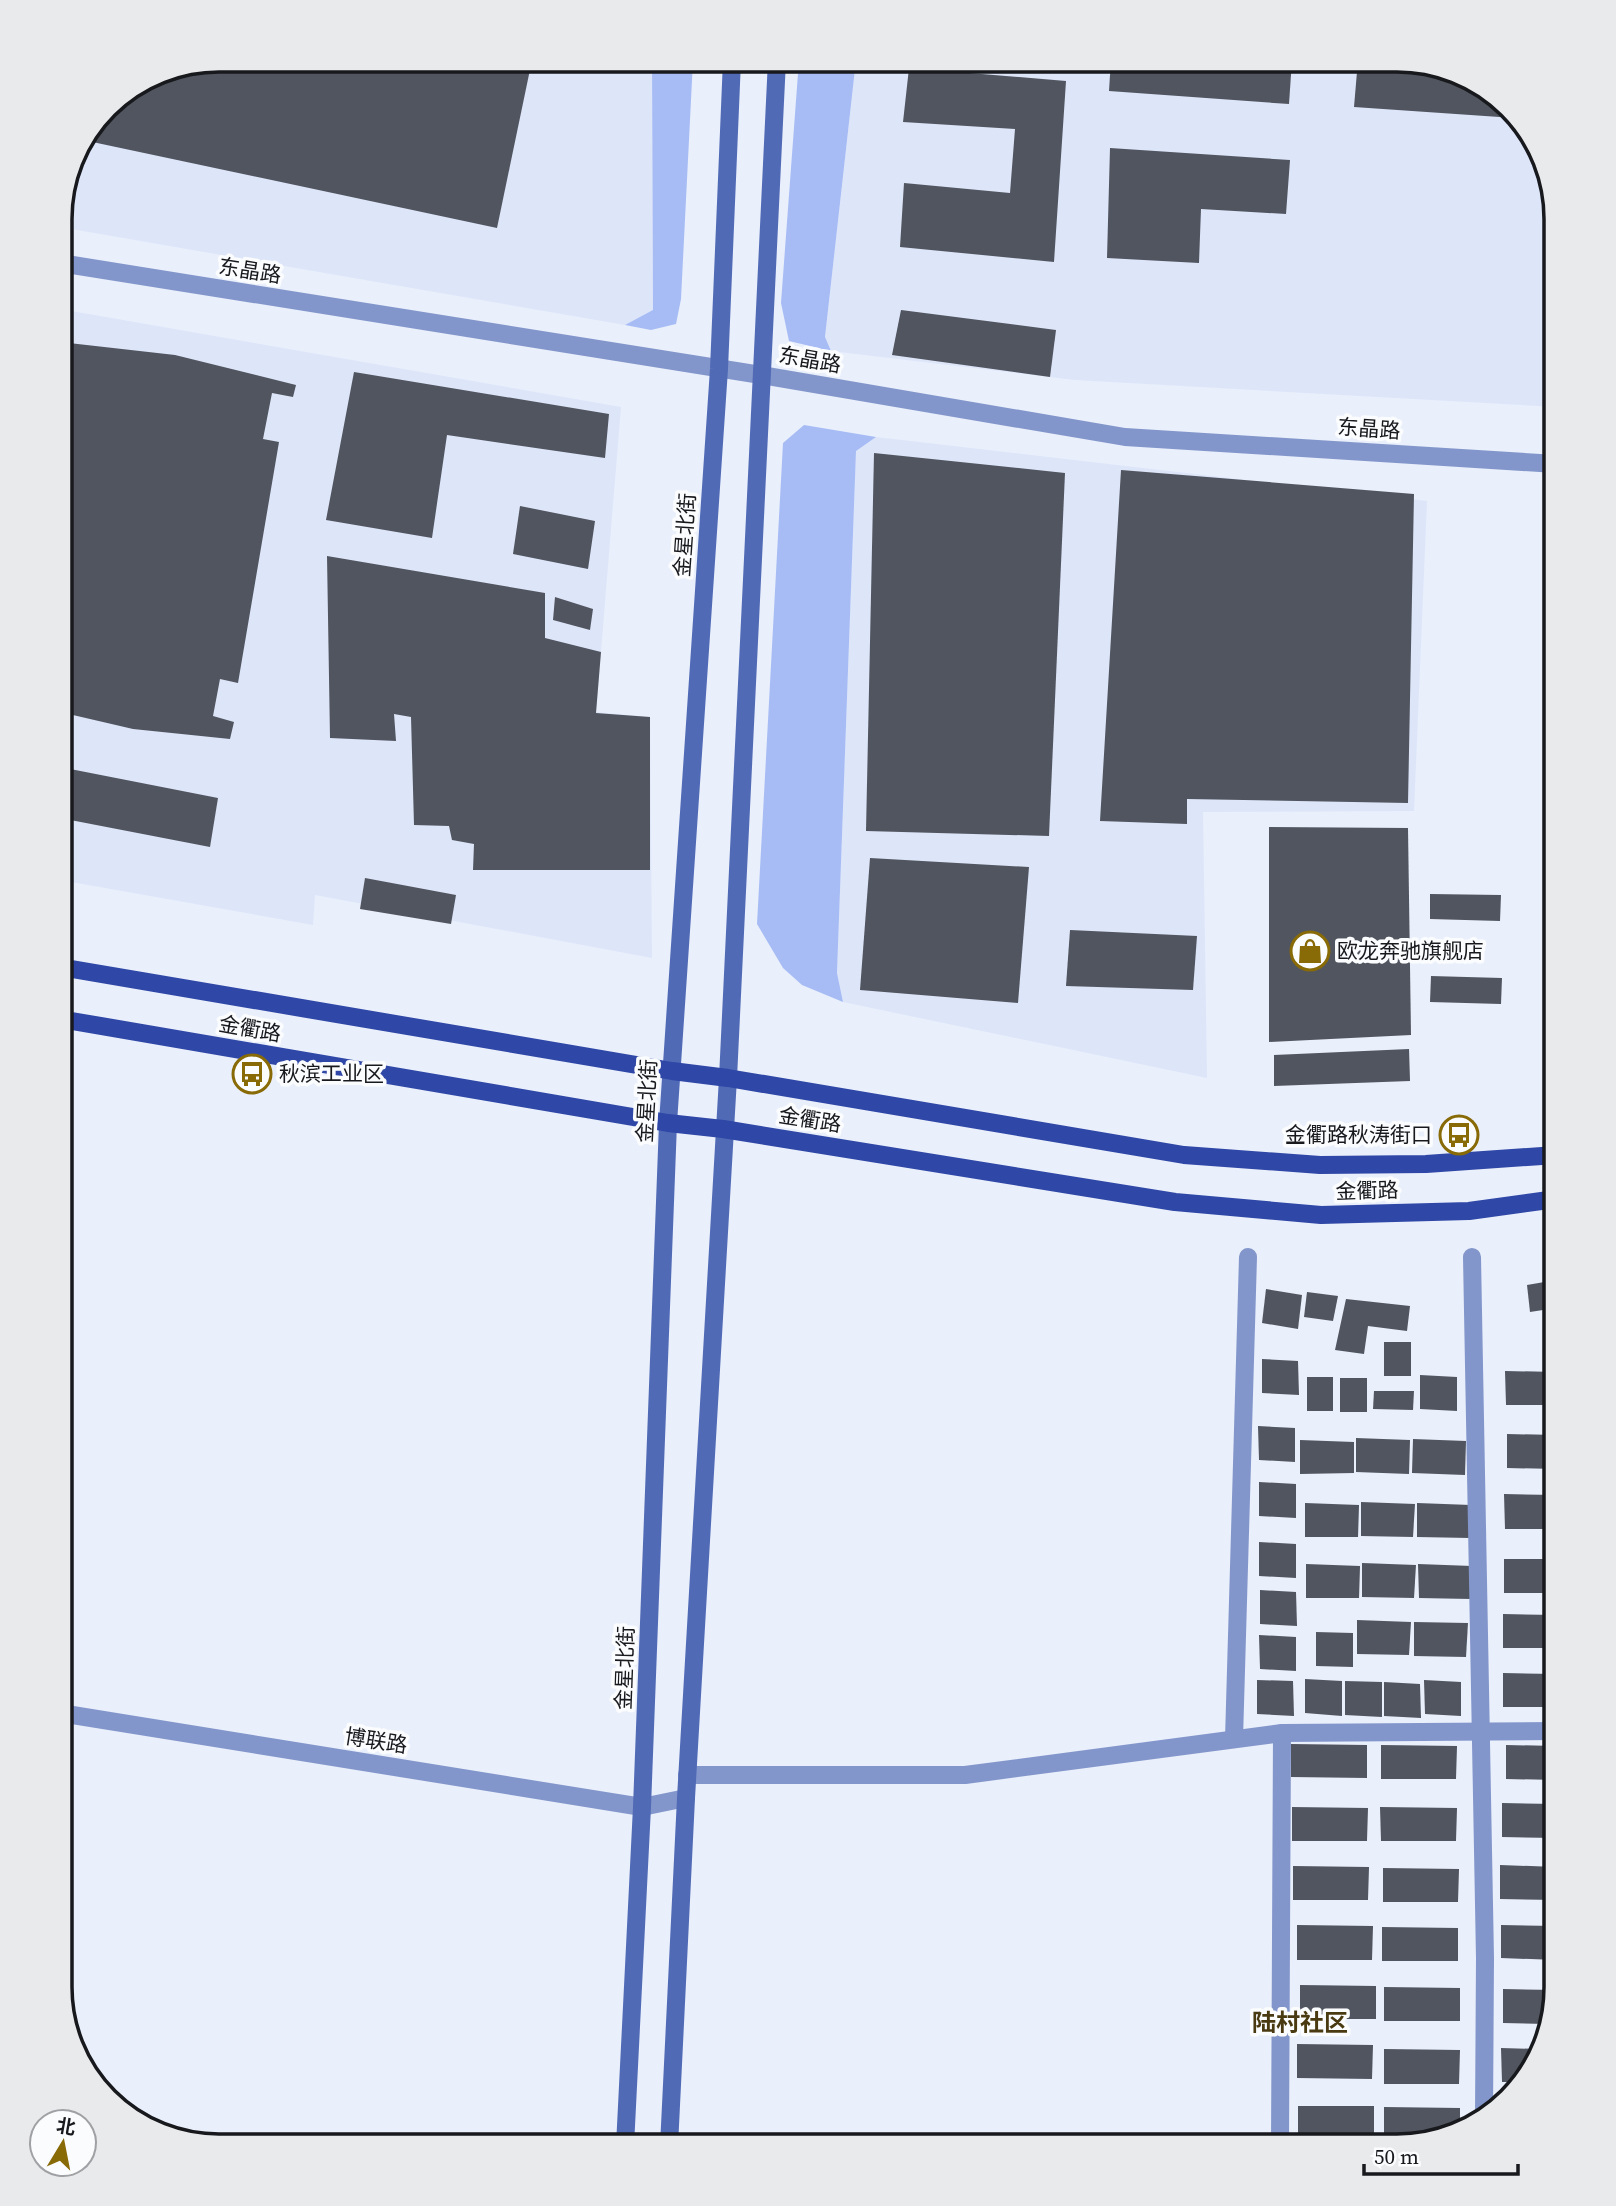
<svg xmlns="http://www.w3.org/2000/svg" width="1616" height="2206" font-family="'Source Serif 4','Noto Sans SC',serif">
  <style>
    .built { fill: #dde5f9 }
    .green { fill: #a7bcf5 }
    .building { fill: #51555f }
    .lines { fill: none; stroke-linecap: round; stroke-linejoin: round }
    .street { stroke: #8396cb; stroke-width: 18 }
    .secondary { stroke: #506ab6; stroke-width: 18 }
    .primary { stroke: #2f47a6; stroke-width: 18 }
    .labels { text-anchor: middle; stroke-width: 7; stroke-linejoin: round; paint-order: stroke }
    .street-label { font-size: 21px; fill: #17191d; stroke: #fbfcfe }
    .poi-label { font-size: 21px; fill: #17191d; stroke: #fbfcfe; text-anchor: start }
    .quarter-label { font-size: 24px; font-weight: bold; fill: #493a11; stroke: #fbfcfe }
    .rim { fill: none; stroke: #17191d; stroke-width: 3.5 }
  </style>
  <rect width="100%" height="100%" fill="#e9effb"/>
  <!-- built -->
  <g class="built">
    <polygon points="219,60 652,60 653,311 625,325 60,227 60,208 76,149 114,99 158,71"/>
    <polygon points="856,60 1407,60 1477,81 1535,139 1556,219 1556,407 1075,380 831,351 825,338"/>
    <polygon points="60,309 621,407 596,712 650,717 652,958 315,895 313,925 60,880"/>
    <polygon points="876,437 1427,501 1414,811 1203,812 1207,1078 843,1002 837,973 856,450"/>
  </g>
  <!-- green -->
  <g class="green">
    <polygon points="652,60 693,60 681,299 676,324 651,330 625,325 653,310"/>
    <polygon points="799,60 856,60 825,337 831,351 789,341 781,303"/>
    <polygon points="804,425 876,437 856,451 837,973 843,1002 802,985 783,968 757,924 783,443"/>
  </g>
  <!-- building -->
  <g class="building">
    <polygon points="219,60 532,60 497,228 83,140 114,99 158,71"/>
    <polygon points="1111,60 1292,60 1289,104 1109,91"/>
    <polygon points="1358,60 1407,60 1477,81 1514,118 1354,107"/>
    <polygon points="909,68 1066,81 1054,262 900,247 904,183 1010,193 1015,129 903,122"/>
    <polygon points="1110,148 1290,160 1286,214 1201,209 1199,263 1107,258"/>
    <polygon points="901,310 1056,330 1050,377 892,355"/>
    <polygon points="60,342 175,355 296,385 293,397 272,393 263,439 279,442 238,683 220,679 213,716 234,722 230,739 133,729 60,712"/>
    <polygon points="354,372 609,414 605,458 447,435 432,538 326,520"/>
    <polygon points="874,453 1065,473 1049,836 866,831"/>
    <polygon points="1121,470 1414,494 1408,803 1187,799 1187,824 1100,821"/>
    <polygon points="520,506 595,521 588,569 513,554"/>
    <polygon points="327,556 545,593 545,638 601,652 596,713 650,717 650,870 473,870 474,844 452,840 449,826 414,825 411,717 394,714 396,741 330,738"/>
    <polygon points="555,597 593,609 590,630 553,620"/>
    <polygon points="60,767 218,798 210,847 60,818"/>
    <rect x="1552" y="814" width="4" height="29"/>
    <polygon points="1269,827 1408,828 1411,1035 1269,1042"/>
    <polygon points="870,858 1029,867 1018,1003 860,990"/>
    <polygon points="365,878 456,895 451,924 360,909"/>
    <polygon points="1430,894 1501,895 1500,921 1430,919"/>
    <polygon points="1070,930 1197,936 1193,990 1066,986"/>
    <polygon points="1431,976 1502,978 1501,1004 1430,1002"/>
    <polygon points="1409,1049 1410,1081 1274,1086 1274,1055"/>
    <polygon points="1556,1280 1556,1308 1530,1312 1527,1285"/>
    <polygon points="1266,1289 1302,1295 1298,1329 1262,1323"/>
    <polygon points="1307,1292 1338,1296 1333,1321 1304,1317"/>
    <polygon points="1346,1299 1410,1306 1407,1331 1368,1326 1364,1354 1335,1350"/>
    <rect x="1384" y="1342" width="27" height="34"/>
    <polygon points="1262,1359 1298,1361 1299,1395 1262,1393"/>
    <polygon points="1505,1371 1556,1372 1556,1405 1506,1405"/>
    <polygon points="1420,1375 1457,1377 1457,1411 1420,1409"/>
    <rect x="1307" y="1377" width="26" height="34"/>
    <rect x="1340" y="1378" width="27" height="34"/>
    <polygon points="1374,1391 1414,1391 1413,1410 1373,1409"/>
    <polygon points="1258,1426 1295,1428 1295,1462 1259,1460"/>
    <polygon points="1507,1434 1556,1435 1556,1469 1507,1468"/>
    <polygon points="1356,1438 1410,1440 1409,1474 1356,1472"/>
    <polygon points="1413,1439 1466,1441 1465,1475 1412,1473"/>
    <polygon points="1300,1440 1354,1442 1354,1473 1300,1474"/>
    <polygon points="1259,1482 1296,1484 1296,1518 1259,1516"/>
    <polygon points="1504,1494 1556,1495 1556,1529 1505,1529"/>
    <polygon points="1361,1502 1415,1504 1413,1537 1361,1536"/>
    <polygon points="1305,1503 1359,1505 1358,1537 1305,1537"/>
    <polygon points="1417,1503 1471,1505 1470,1538 1417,1537"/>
    <polygon points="1259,1542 1296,1544 1296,1578 1259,1576"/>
    <rect x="1504" y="1559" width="52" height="34"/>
    <polygon points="1362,1563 1416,1565 1414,1598 1362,1597"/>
    <polygon points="1306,1564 1360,1566 1359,1598 1306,1598"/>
    <polygon points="1418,1564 1472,1566 1471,1599 1419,1598"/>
    <polygon points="1260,1590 1296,1592 1297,1626 1260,1624"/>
    <polygon points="1503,1614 1556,1615 1556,1648 1503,1648"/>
    <polygon points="1357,1620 1411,1622 1409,1655 1357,1654"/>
    <polygon points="1414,1622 1468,1623 1466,1657 1414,1656"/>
    <polygon points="1316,1632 1353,1633 1353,1667 1316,1666"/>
    <polygon points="1259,1635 1296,1637 1296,1671 1260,1669"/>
    <polygon points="1503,1673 1556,1674 1556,1707 1503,1707"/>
    <polygon points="1305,1679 1342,1681 1342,1716 1305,1713"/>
    <polygon points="1257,1680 1293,1681 1294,1716 1257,1714"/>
    <polygon points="1424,1680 1461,1682 1461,1716 1425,1714"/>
    <polygon points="1345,1681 1382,1682 1382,1717 1345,1715"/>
    <polygon points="1384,1682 1420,1684 1421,1718 1384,1716"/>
    <polygon points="1291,1744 1367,1745 1367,1778 1291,1777"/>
    <polygon points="1381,1745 1457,1746 1456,1779 1381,1779"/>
    <polygon points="1506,1745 1556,1746 1556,1780 1506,1779"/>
    <polygon points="1502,1803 1556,1804 1556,1838 1502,1837"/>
    <polygon points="1292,1807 1368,1808 1367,1841 1292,1841"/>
    <polygon points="1380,1807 1457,1808 1456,1841 1381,1841"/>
    <polygon points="1500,1865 1556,1867 1556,1900 1500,1899"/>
    <polygon points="1293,1866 1369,1867 1368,1900 1293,1900"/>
    <polygon points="1383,1868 1459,1869 1458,1902 1383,1902"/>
    <polygon points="1297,1925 1373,1926 1372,1960 1297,1960"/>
    <polygon points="1501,1925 1556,1926 1556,1960 1501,1958"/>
    <polygon points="1382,1927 1458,1928 1458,1961 1382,1961"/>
    <polygon points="1300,1985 1376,1986 1376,2019 1300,2019"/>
    <polygon points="1384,1987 1460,1988 1460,2021 1384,2021"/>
    <polygon points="1503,1989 1556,1990 1547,2024 1503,2023"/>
    <polygon points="1297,2044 1373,2045 1372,2079 1297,2078"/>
    <polygon points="1501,2048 1540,2049 1535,2066 1519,2082 1502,2082"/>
    <polygon points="1384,2049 1460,2050 1459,2084 1384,2084"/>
    <rect x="1298" y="2106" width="76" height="34"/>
    <polygon points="1384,2107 1460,2108 1460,2129 1418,2141 1384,2141"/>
  </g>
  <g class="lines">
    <!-- street -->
    <g class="street">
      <polyline points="60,263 761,375 1125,437 1556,464"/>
      <polyline points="1472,1257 1485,1958 1484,2118"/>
      <polyline points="60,1713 642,1807 686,1798"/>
      <polyline points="1234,1739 1248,1257"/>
      <polyline points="687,1775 965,1775 1282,1733 1556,1731"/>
      <polyline points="1280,2146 1282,1733"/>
    </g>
    <!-- secondary -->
    <g class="secondary">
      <polyline points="625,2146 642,1807 668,1123 719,369 732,60"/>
      <polyline points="669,2146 686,1798 728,1078 777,60"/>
    </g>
    <!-- primary -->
    <g class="primary">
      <polyline points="60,967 672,1071 728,1078 1184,1155 1320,1165 1426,1164 1556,1155"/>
      <polyline points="60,1019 668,1123 723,1129 1175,1202 1321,1215 1469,1211 1556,1199"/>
    </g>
  </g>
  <!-- icons -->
  <defs>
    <symbol id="shop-ring" viewBox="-11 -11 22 22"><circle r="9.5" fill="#fbfcfe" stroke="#886a07" stroke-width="1.5"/><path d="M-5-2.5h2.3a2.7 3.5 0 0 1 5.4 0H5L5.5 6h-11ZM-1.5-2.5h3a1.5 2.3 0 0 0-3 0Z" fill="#886a07"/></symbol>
    <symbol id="bus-ring" viewBox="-11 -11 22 22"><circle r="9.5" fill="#fbfcfe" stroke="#886a07" stroke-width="1.5"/><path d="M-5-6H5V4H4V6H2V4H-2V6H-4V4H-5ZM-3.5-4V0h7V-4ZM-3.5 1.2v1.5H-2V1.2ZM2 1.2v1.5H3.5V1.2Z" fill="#886a07"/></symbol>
  </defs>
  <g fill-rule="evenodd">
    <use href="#shop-ring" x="1288" y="929" width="44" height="44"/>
    <use href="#bus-ring" x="230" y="1052" width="44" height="44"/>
    <use href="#bus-ring" x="1437" y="1113" width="44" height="44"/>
  </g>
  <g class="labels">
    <!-- street labels -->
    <g class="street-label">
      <text transform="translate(250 271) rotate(9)" y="7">东晶路</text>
      <text transform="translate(810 360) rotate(10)" y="7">东晶路</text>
      <text transform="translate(1369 429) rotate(4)" y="7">东晶路</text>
      <text transform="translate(685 535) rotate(-86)" y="7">金星北街</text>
      <text transform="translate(250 1029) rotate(10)" y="7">金衢路</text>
      <text transform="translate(647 1101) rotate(-87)" y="7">金星北街</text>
      <text transform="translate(810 1120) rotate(9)" y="7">金衢路</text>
      <text transform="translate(1367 1191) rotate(-2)" y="7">金衢路</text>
      <text transform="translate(625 1668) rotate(-88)" y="7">金星北街</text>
      <text transform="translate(376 1741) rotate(9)" y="7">博联路</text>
    </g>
    <!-- poi labels -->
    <g class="poi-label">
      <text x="1337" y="958">欧龙奔驰旗舰店</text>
      <text x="279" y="1081">秋滨工业区</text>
      <text x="1432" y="1142" text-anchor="end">金衢路秋涛街口</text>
    </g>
    <!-- quarter labels -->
    <g class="quarter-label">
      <text x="1300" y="2031">陆村社区</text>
    </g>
  </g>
  <!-- crop -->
  <path d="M0 0H1616V2206H0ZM219 72H1397A147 147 0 0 1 1544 219V1987A147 147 0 0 1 1397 2134H219A147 147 0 0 1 72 1987V219A147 147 0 0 1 219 72Z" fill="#e9eaec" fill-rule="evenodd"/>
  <path class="rim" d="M219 72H1397A147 147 0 0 1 1544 219V1987A147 147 0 0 1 1397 2134H219A147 147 0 0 1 72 1987V219A147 147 0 0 1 219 72Z"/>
  <!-- north arrow -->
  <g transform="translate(63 2143) rotate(10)"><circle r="33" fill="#fbfcfe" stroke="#a0a1a4" stroke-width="2"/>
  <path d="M0-5L12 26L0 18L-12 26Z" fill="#886a07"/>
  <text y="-10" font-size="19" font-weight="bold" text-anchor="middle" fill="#17191d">北</text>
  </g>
  <!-- scale -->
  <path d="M1364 2164v10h154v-10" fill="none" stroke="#17191d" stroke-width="3.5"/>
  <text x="1374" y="2164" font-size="21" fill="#17191d" stroke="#fbfcfe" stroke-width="5" paint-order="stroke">50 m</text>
</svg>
